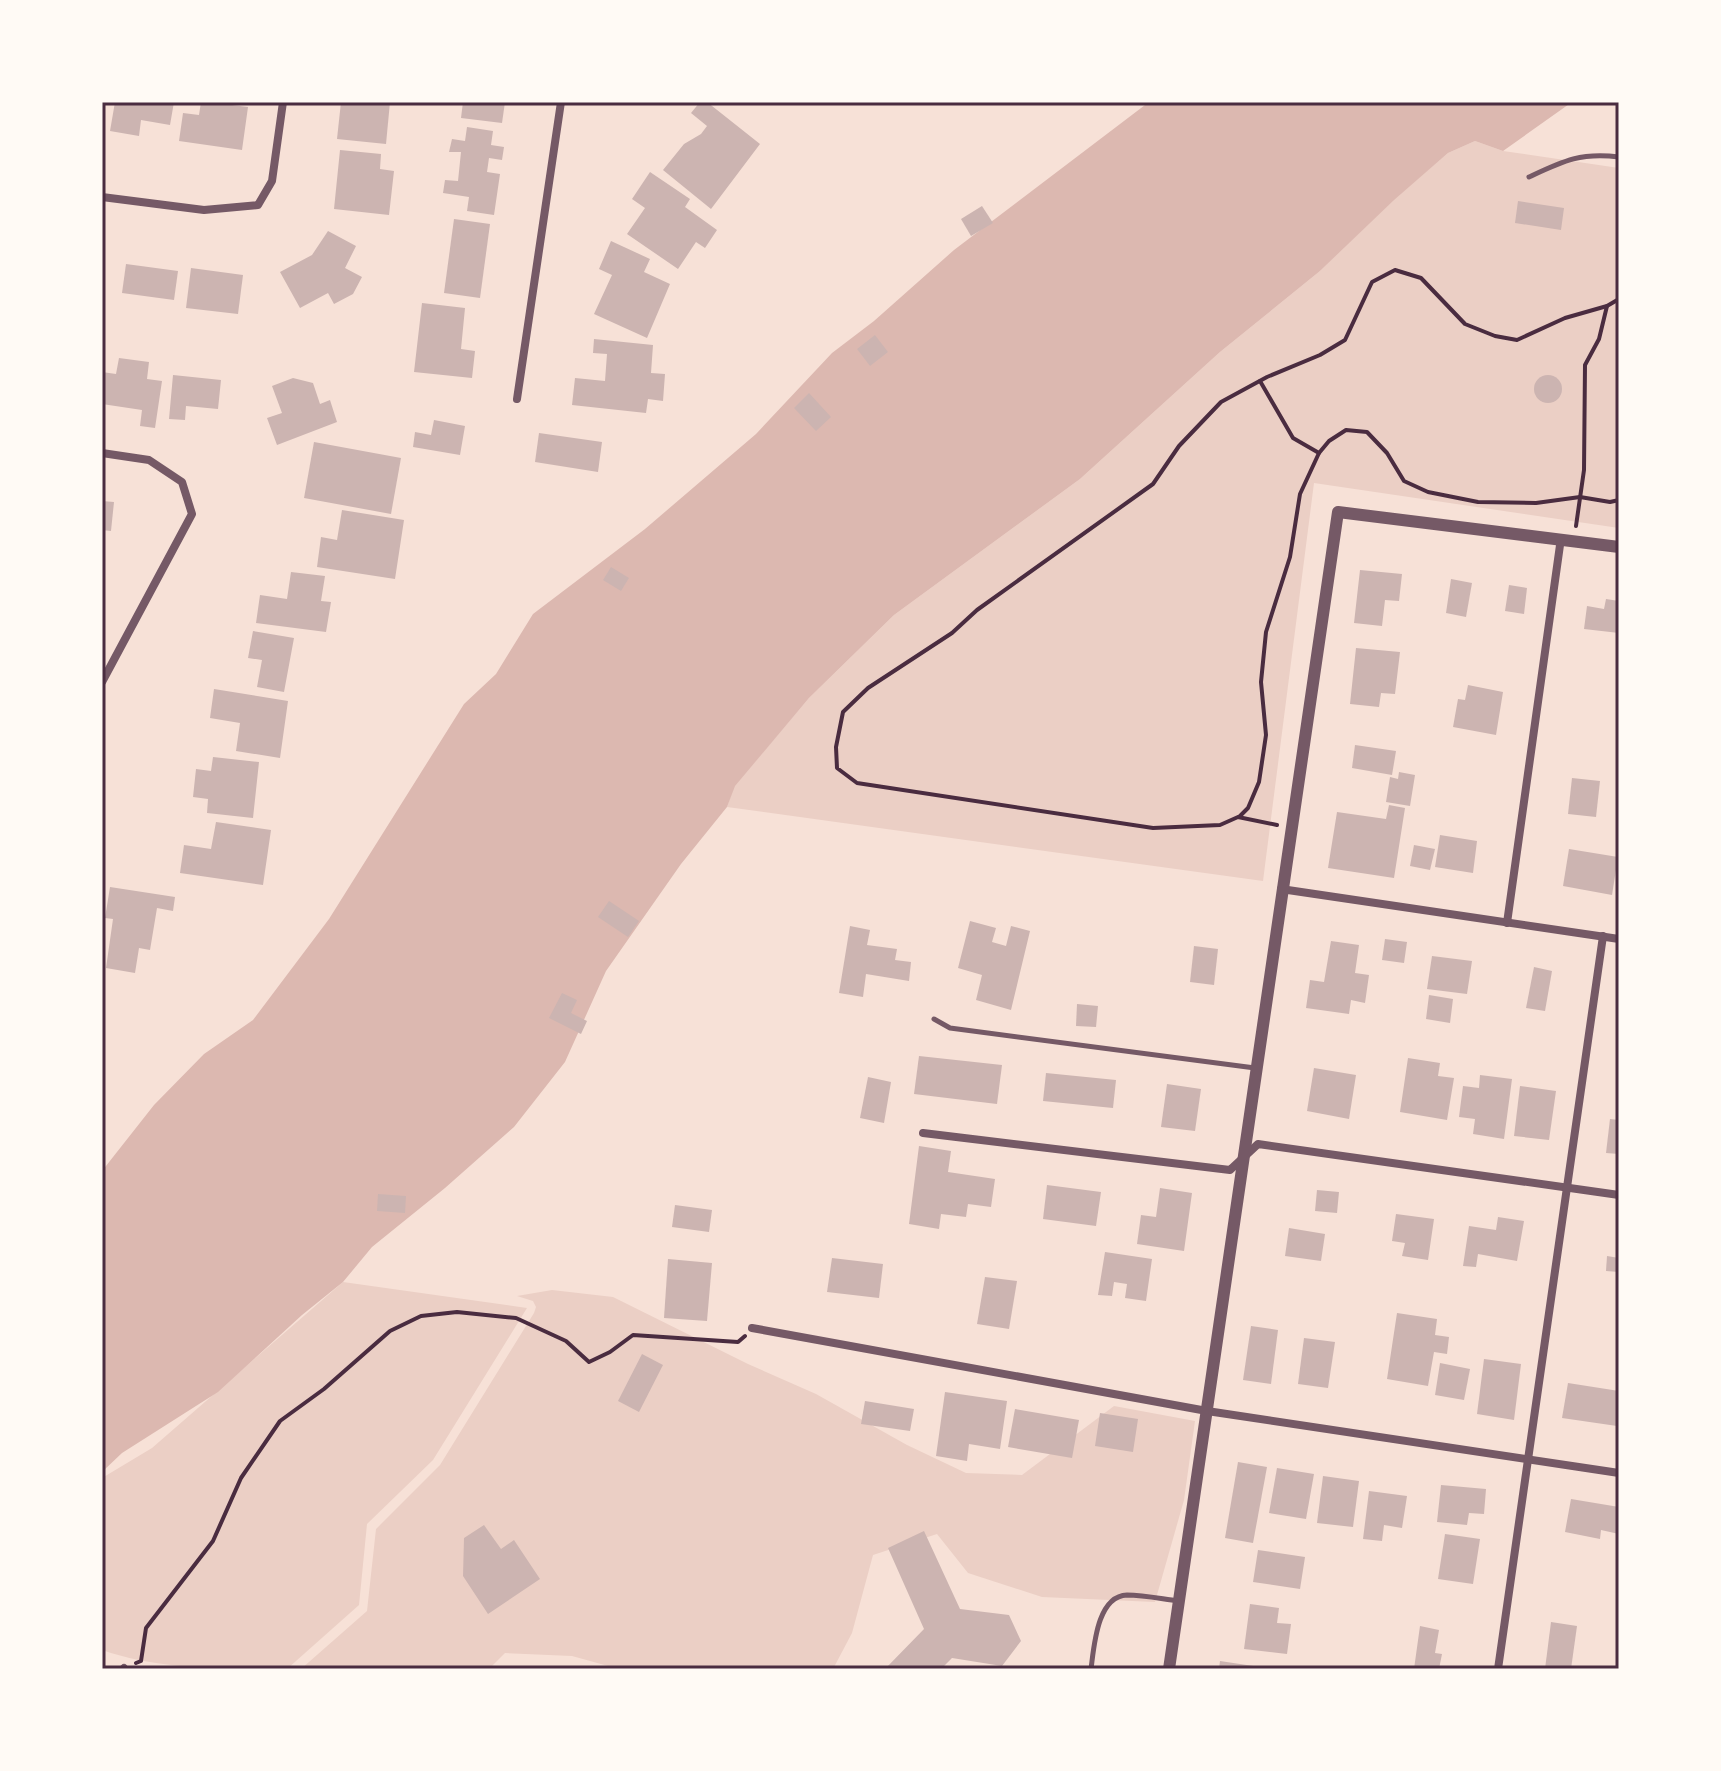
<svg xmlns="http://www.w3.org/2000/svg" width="1721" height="1771" font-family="Roboto,sans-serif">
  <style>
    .green { fill: #ebcfc5 }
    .water { fill: #dcb8b0 }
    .building { fill: #ccb4b1 }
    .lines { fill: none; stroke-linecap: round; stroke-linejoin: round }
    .path { stroke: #4a2c40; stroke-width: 4 }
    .service { stroke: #755966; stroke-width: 5 }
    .minor { stroke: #755966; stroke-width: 8 }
    .tertiary { stroke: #755966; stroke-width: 12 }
    .neatline { fill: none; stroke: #4a2c40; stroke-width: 3 }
  </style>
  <rect width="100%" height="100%" fill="#f7e1d7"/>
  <!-- green -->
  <g class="green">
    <polygon points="1475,141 1503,151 1619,168 1619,528 1314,483 1263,881 727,807 734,786 809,698 894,615 1080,479 1220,352 1320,271 1394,199 1448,153"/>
    <path d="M343,1282L527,1308L433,1460L367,1524L359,1605L287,1669C226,1669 159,1670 102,1650V1478L152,1448Z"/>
    <polygon points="552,1290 613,1297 748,1364 816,1394 907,1445 966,1473 1022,1475 1114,1406 1195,1421 1184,1500 1155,1602 1042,1597 968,1573 937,1534 873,1555 852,1633 833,1669 619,1669 572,1656 505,1653 489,1669 301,1669 367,1611 376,1529 440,1465 534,1313 536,1307 533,1301 517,1296"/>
  </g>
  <!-- water -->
  <polygon class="water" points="1149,102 1572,102 1503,151 1475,141 1448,153 1394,200 1320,271 1220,352 1080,479 894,615 809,698 735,786 727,807 681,864 606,971 565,1062 514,1127 445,1188 372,1247 343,1282 302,1315 218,1392 122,1453 102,1472 102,1171 154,1105 204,1054 253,1020 329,919 464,704 496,674 533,614 645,529 756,434 832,353 874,321 954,250"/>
  <!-- building -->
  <g class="building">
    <polygon points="115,102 174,102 170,125 141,120 139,136 110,131"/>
    <polygon points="201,102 232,102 232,105 248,107 242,150 179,141 183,113 199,115"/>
    <polygon points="341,102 390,102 386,144 337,139"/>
    <polygon points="463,102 505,102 502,123 461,118"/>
    <polygon points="700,102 707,102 760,144 711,209 663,170 684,144 701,134 707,126 691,113"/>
    <polygon points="467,127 493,131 491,145 504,147 502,160 489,158 487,172 500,174 494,215 467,211 469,197 443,193 445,180 458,181 461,152 449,152 452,139 465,141"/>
    <polygon points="340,150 381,154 380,169 394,171 389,215 334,209"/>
    <polygon points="650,172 690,199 685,207 717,230 705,248 696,242 678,269 627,234 645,208 632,199"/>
    <polygon points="1518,201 1564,208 1561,230 1515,223"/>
    <polygon points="982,206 993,223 971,236 961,219"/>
    <polygon points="454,219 490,224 480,298 444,293"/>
    <polygon points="328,231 356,246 345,268 362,277 353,294 334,304 328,293 300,308 280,272 312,255"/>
    <polygon points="611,241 650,259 644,272 670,284 647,338 594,314 612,275 599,269"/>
    <polygon points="126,264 178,271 174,300 122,293"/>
    <polygon points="191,268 243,275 238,314 186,308"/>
    <polygon points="422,303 465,308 461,349 475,351 472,378 414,372"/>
    <polygon points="875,335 888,352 870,366 857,349"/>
    <polygon points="594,339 653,345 651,373 665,374 663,401 648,399 646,413 572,405 575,378 605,381 607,354 593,353"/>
    <polygon points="119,358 149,362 147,379 162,381 155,428 140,426 142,410 102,404 102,372 116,374"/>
    <circle cx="1548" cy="389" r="14"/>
    <polygon points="173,375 221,380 218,409 186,406 185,420 169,419"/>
    <polygon points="293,378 313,383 320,404 330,400 337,422 277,445 267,418 282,413 272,386"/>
    <polygon points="809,393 831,417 816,431 794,408"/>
    <polygon points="434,420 465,426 460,455 413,447 415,432 431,435"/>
    <polygon points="539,433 602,442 598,472 535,462"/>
    <polygon points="314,442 401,458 391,514 304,498"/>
    <polygon points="102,501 114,502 111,531 102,530"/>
    <polygon points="342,510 404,520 395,579 317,567 321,537 337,540"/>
    <polygon points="611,567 629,578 621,591 603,580"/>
    <polygon points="1360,570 1402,574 1399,601 1385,600 1382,626 1354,623"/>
    <polygon points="291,572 325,576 321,601 331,602 326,632 256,623 260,595 287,599"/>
    <polygon points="1451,579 1472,583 1466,617 1446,613"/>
    <polygon points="1509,585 1527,588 1524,614 1505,611"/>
    <polygon points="1606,599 1619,601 1619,633 1584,629 1587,606 1604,609"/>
    <polygon points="253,631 294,638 284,692 257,687 262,660 248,658"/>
    <polygon points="1356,648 1400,652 1395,694 1381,693 1379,707 1350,704"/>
    <polygon points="1468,685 1503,692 1496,735 1453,727 1458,699 1465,700"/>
    <polygon points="214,689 288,701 280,758 236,751 240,723 210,718"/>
    <polygon points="1355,745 1396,751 1392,775 1352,768"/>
    <polygon points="213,757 259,762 253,818 207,813 208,799 193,797 196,769 211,771"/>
    <polygon points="1399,772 1415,775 1410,806 1386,802 1390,777 1398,779"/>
    <polygon points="1572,778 1600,781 1596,817 1568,814"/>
    <polygon points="1389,805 1405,808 1394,878 1328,868 1337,812 1386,819"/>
    <polygon points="216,822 271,830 263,885 180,873 184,845 211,849"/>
    <polygon points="1440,835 1477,841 1473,873 1435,867"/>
    <polygon points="1414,845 1435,849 1430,870 1410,866"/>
    <polygon points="1569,849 1618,857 1612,895 1563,886"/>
    <polygon points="110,887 175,897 173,911 157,908 150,950 139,948 135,973 106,968 113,919 105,918"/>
    <polygon points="609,901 639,921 628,937 598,917"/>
    <polygon points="970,921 996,928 992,942 1006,946 1011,926 1030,931 1011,1010 976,1000 982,975 958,968"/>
    <polygon points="850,926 870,930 867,945 897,949 895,960 911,962 909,981 866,974 863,997 839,993"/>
    <polygon points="1385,939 1407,942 1404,963 1382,960"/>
    <polygon points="1331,941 1359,945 1355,973 1369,975 1365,1003 1351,1000 1349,1014 1306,1008 1310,980 1324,982"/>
    <polygon points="1194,946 1218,949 1214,985 1190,982"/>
    <polygon points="1432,956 1472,961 1467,994 1427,989"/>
    <polygon points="1534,967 1552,971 1545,1011 1526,1008"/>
    <polygon points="562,993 577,1000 571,1013 587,1021 581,1034 549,1018"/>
    <polygon points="1429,995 1453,999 1450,1023 1426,1019"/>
    <polygon points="1077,1004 1098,1006 1096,1027 1076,1026"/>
    <polygon points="919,1056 1002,1065 997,1104 914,1094"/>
    <polygon points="1408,1058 1440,1063 1438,1076 1454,1078 1447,1120 1400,1112"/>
    <polygon points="1314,1068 1356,1075 1349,1119 1307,1111"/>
    <polygon points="1046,1073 1116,1080 1113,1108 1043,1101"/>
    <polygon points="1480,1075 1512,1079 1504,1139 1473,1134 1475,1119 1459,1117 1463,1086 1479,1088"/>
    <polygon points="868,1077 891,1082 884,1123 860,1118"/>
    <polygon points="1167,1084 1201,1089 1195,1131 1161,1127"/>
    <polygon points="1520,1086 1556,1091 1549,1140 1514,1136"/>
    <polygon points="1610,1119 1619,1120 1619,1154 1606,1153"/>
    <polygon points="919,1146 951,1151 948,1172 995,1179 991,1207 968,1204 966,1217 941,1214 939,1229 909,1224"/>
    <polygon points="1047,1185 1101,1192 1096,1226 1043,1219"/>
    <polygon points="1160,1188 1192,1193 1184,1251 1137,1244 1141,1215 1156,1217"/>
    <polygon points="1317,1190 1339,1192 1337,1213 1315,1211"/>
    <polygon points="378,1194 406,1196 405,1213 377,1211"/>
    <polygon points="675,1205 712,1210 709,1232 672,1227"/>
    <polygon points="1396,1214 1434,1219 1428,1260 1402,1256 1405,1243 1392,1241"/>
    <polygon points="1498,1217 1524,1221 1517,1261 1478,1254 1476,1267 1463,1266 1469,1226 1496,1230"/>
    <polygon points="1289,1228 1325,1234 1321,1261 1285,1256"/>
    <polygon points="1105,1252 1152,1259 1146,1301 1125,1298 1127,1284 1114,1282 1112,1296 1098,1295"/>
    <polygon points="1607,1256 1619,1258 1619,1272 1606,1271"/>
    <polygon points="832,1258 883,1264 879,1298 827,1292"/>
    <polygon points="668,1259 712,1263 707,1321 664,1318"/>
    <polygon points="985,1277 1017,1281 1009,1329 977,1324"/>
    <polygon points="1397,1313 1437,1319 1435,1335 1449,1337 1447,1354 1434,1352 1428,1386 1387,1379"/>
    <polygon points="1251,1326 1278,1330 1271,1384 1243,1380"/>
    <polygon points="1304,1338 1335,1342 1328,1388 1298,1384"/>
    <polygon points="642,1354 663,1365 639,1412 618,1401"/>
    <polygon points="1484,1359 1521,1364 1514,1420 1477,1414"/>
    <polygon points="1440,1363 1470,1369 1464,1400 1435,1395"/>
    <polygon points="1568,1383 1619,1391 1617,1426 1562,1418"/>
    <polygon points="945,1392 1007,1401 1000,1449 969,1444 967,1461 936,1456"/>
    <polygon points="865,1401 914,1409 910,1431 861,1424"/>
    <polygon points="1015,1409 1079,1420 1072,1458 1008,1447"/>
    <polygon points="1100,1413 1138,1419 1133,1452 1095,1446"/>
    <polygon points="1238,1462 1267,1467 1253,1543 1225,1538"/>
    <polygon points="1277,1468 1314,1474 1306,1519 1269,1513"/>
    <polygon points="1323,1476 1359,1481 1353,1527 1317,1523"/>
    <polygon points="1441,1485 1486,1489 1484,1514 1469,1513 1467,1525 1437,1522"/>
    <polygon points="1369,1491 1407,1496 1402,1528 1384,1525 1382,1541 1363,1539"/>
    <polygon points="1571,1499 1619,1507 1619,1534 1601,1530 1600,1539 1565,1532"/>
    <polygon points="484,1525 501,1549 514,1540 540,1579 488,1614 463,1576 464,1538"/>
    <polygon points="924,1531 960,1609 1009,1615 1021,1641 1002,1666 952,1658 941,1669 885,1669 924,1629 888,1548"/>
    <polygon points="1445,1534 1480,1539 1473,1584 1438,1579"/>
    <polygon points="1258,1550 1305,1557 1300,1589 1253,1582"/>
    <polygon points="1250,1604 1279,1608 1277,1623 1291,1624 1287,1654 1244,1649"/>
    <polygon points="1551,1622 1577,1626 1571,1669 1545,1669"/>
    <polygon points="1420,1626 1439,1630 1435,1653 1442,1654 1439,1669 1414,1669"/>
    <polygon points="1220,1661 1260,1667 1259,1669 1219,1669"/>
  </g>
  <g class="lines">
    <!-- path -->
    <g class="path">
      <polyline points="1260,381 1293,438 1319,453"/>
      <polyline points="1576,526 1584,470 1585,365 1599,339 1607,306"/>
      <polyline points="1239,817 1248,808 1259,782 1266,735 1261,682 1266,632 1290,557 1300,494 1319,453 1329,441 1346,430 1367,432 1387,453 1404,481 1428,492 1478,502 1536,503 1580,497 1610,502 1619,500"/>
      <polyline points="1277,825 1238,817 1220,825 1153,828 857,783 837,768 836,747 843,712 868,688 952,633 977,610 1153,484 1179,446 1221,402 1267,377 1320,355 1345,340 1372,282 1395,270 1421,278 1465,324 1495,336 1517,340 1565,318 1607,306 1619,299"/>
      <polyline points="136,1663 141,1661 146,1628 213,1541 241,1478 280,1421 324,1389 390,1331 421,1316 457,1312 516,1318 566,1341 589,1362 610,1352 633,1335 738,1342 745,1336"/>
    </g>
    <!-- service -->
    <g class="service">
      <path d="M1529,177C1563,161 1581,152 1619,157"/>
      <polyline points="934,1019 950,1028 1255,1068"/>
      <path d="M1091,1669C1094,1647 1097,1596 1127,1595C1144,1595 1162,1599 1178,1601"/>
    </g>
    <!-- minor -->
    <g class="minor">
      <polyline points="102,197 204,210 258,205 272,181 283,102"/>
      <polyline points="517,399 561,102"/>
      <polyline points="102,453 149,460 182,482 192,514 102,682"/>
      <polyline points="1281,889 1619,939"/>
      <polyline points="1507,923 1561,538"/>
      <polyline points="923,1133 1230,1170 1258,1144 1619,1195"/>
      <polyline points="752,1328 1207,1411 1619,1473"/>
      <polyline points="123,1669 124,1668"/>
      <polyline points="1498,1669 1603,936"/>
    </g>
    <!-- tertiary -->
    <polyline class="tertiary" points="1169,1669 1338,512 1619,547"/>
  </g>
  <!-- border -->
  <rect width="1721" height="1771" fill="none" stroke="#fffaf5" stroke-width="208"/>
  <rect x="104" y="104" width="1513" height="1563" class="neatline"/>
</svg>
